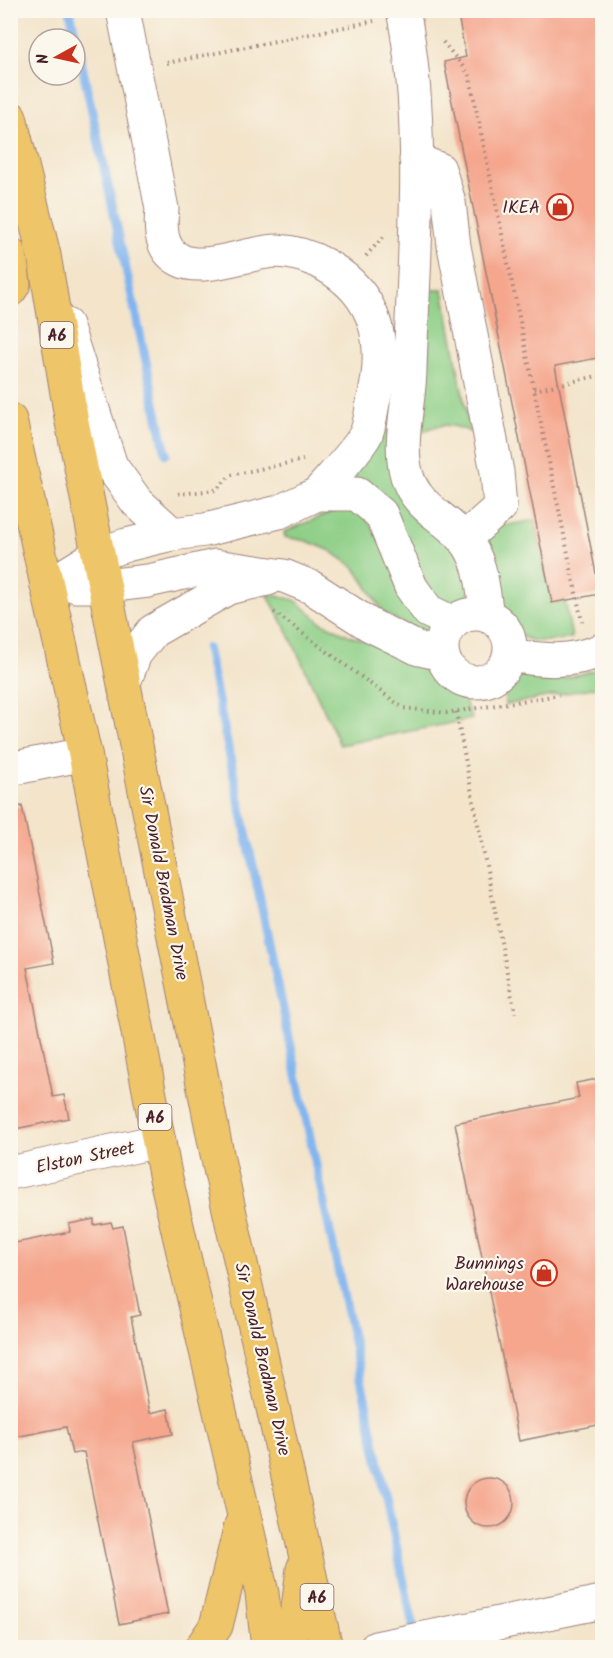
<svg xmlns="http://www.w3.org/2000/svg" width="613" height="1658" font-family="Kalam,sans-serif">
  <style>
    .green { fill: #8ecf87; stroke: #6c7759; stroke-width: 1.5 }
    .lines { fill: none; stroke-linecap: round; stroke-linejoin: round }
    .stream { stroke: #82b5ef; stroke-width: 9 }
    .building { fill: #f5a68d }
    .minor-casing { stroke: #9e827a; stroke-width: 35 }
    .major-casing { stroke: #9e827a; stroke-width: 35 }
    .path { stroke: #9e827a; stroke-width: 4; stroke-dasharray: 1.5 4.5; stroke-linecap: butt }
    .minor { stroke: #fff; stroke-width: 33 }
    .major { stroke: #eec569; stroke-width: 33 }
    .labels { text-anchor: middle; stroke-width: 4.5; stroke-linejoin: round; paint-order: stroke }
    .shield { fill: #fbf7ec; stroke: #7f6065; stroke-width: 1.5 }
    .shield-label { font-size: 16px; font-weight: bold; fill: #4a1f2b }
    .poi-label { font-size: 18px; fill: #4a1f2b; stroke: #fbf7ec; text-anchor: end }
    .street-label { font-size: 18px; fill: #4a1f2b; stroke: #fbf7ec }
  </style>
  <rect width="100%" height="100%" fill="#fbf7ec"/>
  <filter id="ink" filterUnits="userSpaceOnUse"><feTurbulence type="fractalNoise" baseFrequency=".0167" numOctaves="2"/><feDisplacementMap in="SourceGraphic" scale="12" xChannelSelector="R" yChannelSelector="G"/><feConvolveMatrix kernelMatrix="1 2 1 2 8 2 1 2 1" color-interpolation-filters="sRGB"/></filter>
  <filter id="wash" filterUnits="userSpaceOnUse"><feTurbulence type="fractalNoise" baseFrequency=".008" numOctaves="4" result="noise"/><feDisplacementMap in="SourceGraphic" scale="24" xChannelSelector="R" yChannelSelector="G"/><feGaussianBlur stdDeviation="1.35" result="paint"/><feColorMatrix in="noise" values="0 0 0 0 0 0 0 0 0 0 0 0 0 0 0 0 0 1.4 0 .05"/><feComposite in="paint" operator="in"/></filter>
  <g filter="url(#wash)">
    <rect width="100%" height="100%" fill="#f3e4ca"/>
    <!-- green -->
    <g class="green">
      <path d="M429,290H443L470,432C449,422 434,423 414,437L419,390H427Z"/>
      <polygon points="384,430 395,433 455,542 473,607 441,604 431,596 387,497 375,487 345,477"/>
      <polygon points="339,509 355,510 368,521 440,631 437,642 384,613 355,568 329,550 307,541 285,537 284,532"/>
      <path d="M535,520L552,603L565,601L572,638C561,639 550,642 539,641C491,639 489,570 482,534L491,528Z"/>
      <polygon points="267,594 295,600 321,622 350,636 429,661 446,671 460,690 472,719 340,745 287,630"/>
      <polygon points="602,668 602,686 505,705 505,685 508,678 514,675 554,681"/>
    </g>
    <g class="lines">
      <!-- stream -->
      <g class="stream">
        <polyline points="70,10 166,454"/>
        <polyline points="207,648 415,1635"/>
      </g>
    </g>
    <g id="blocks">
      <!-- building -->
      <g class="building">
        <polygon points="457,10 603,10 603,357 555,366 600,594 552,603 444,62 466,57"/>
        <polygon points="22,806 54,963 27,968 53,1097 64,1095 69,1118 10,1130 10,807"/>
        <polygon points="603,1078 603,1424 519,1441 455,1123 579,1098 576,1083"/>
        <polygon points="94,1219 94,1225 111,1222 113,1228 123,1226 140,1315 131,1317 150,1413 168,1409 173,1434 133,1442 168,1614 119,1624 84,1452 72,1454 66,1427 10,1438 10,1244 70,1232 69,1224"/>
        <circle cx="489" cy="1503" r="25"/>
      </g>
    </g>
  </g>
  <g filter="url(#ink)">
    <use href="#blocks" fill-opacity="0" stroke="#9e827a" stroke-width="1.5"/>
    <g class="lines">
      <defs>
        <g id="minor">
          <path d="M123,10L162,209C160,228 160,250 180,260C204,273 250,251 278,251C294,252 311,257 325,265C380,296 387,346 373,403C371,412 370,424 366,434C358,450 330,479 317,494"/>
          <path d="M403,10C426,123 414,254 410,368C410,402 397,443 407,476C416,507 445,517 464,539C482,560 483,590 487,616"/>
          <polyline points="416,160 439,169 449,202 454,246 497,472 500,507 464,539"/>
          <polyline points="66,325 111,466 137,502 172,534"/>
          <polyline points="47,586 99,554 126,545 172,534 205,530 279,512 317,494 357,494 381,514 411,587 428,611 453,623"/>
          <polyline points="76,586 106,586 148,581 215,566 284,576 311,587 370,625 419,649 442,654"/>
          <circle cx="476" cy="648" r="34"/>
          <path d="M510,655C543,661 570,663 602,650"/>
          <polyline points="125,680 135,654 153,631 228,588 268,579"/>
          <polyline points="10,769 85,754"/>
          <polyline points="10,1173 159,1141"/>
          <polyline points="376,1648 602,1602"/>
        </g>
        <g id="major">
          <polyline points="10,117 44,255 71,417 219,1164 326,1648"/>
          <polyline points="10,254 14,284 10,290"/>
          <polyline points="10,420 85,754 165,1174 262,1593 268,1648"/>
          <polyline points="201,1648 216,1626 241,1525"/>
          <polyline points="286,1648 298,1608 303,1569"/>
        </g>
      </defs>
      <!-- minor casing -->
      <use href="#minor" class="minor-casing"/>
      <!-- major casing -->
      <use href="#major" class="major-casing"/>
      <!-- path -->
      <g class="path">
        <polyline points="443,42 469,74 582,622"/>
        <polyline points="167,63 374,21"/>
        <polyline points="366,256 383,237"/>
        <polyline points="534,390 602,375"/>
        <polyline points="178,494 216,490 231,475 303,460"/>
        <polyline points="274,612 403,708 446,713 559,695"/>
        <polyline points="456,712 515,1013"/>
      </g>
      <!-- minor -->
      <use href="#minor" class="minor"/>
      <!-- major -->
      <use href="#major" class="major"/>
    </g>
  </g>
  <!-- icons -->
  <defs>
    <symbol id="shop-ring" viewBox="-11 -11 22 22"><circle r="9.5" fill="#fbf7ec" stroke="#c8321e" stroke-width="1.5"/><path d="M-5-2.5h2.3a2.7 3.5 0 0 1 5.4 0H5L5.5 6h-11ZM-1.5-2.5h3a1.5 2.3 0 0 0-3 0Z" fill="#c8321e"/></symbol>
  </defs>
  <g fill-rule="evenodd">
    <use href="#shop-ring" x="545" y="192" width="30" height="30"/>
    <use href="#shop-ring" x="529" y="1258" width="30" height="30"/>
  </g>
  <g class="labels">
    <!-- shield labels -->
    <g class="shield">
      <rect x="40.5" y="322" width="33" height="26" rx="4.5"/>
      <rect x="138.5" y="1104" width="33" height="26" rx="4.5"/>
      <rect x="300.5" y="1584" width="33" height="26" rx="4.5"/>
    </g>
    <g class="shield-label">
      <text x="57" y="341">A6</text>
      <text x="155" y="1123">A6</text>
      <text x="317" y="1603">A6</text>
    </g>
    <!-- poi labels -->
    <g class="poi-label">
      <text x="540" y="213">IKEA</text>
      <text x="524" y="1269">Bunnings<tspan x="524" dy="21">Warehouse</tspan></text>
    </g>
    <!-- street labels -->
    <g class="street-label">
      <text transform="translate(164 883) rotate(79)" y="6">Sir Donald Bradman Drive</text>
      <text transform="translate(85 1157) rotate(-12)" y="6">Elston Street</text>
      <text transform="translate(263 1359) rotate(77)" y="6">Sir Donald Bradman Drive</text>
    </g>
  </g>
  <!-- margin -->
  <rect width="613" height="1658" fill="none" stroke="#fbf7ec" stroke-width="36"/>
  <!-- north arrow -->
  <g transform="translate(57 57) rotate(262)"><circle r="28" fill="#fbf7ec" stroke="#b4a19f" stroke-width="1.5"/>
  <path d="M0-4.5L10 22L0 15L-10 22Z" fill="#c8321e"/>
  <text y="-9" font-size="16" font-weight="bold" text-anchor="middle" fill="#4a1f2b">N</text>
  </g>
</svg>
